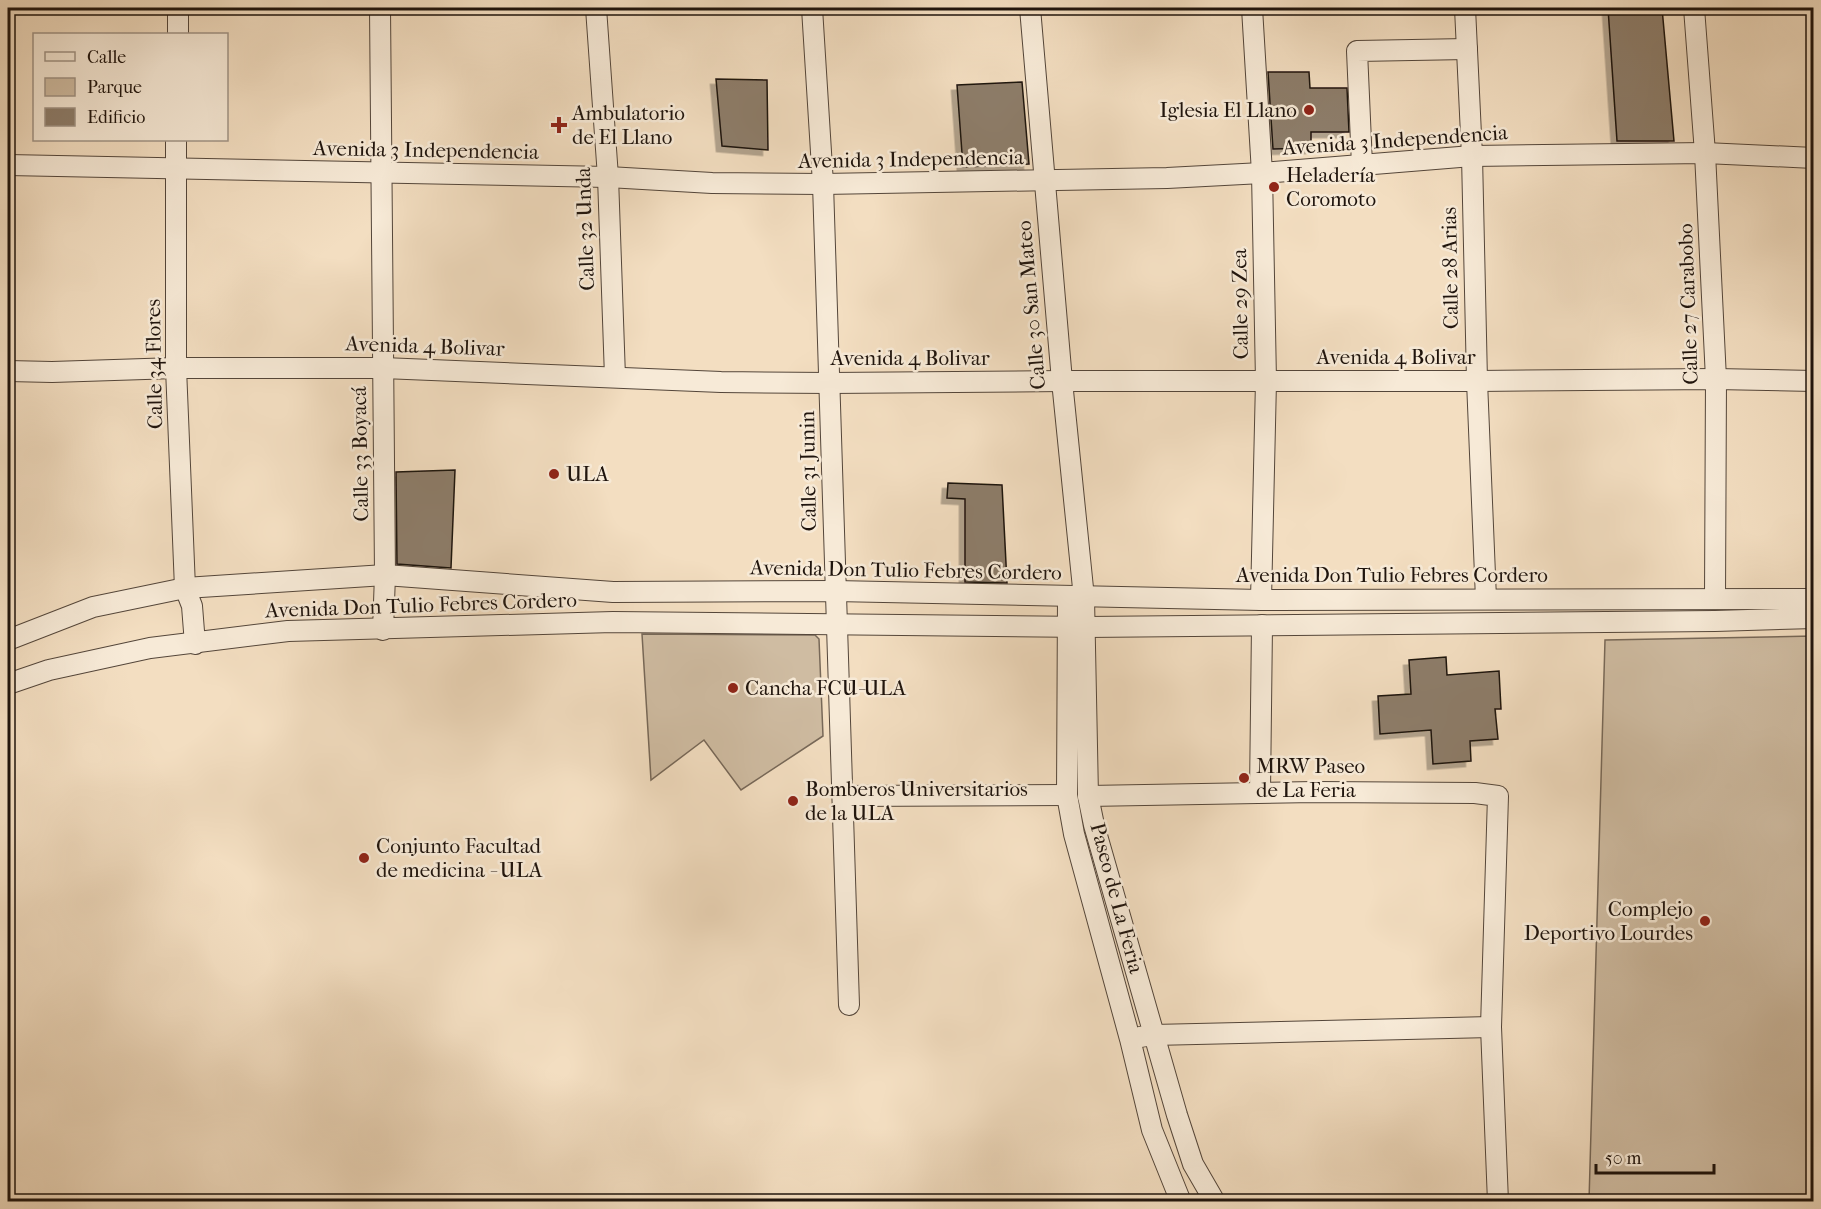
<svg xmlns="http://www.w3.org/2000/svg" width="1821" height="1209" font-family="'IM FELL French Canon',serif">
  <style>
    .green { fill: #cfbca2; stroke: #776858; stroke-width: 1.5 }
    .building { fill: #8d7d6b; stroke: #1f140d; stroke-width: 1.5; filter: url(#shadow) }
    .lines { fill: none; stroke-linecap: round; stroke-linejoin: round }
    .street-casing { stroke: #54463a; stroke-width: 22 }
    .street { stroke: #f7ead7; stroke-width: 20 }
    .poi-dot { fill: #8f2418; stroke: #f7ead7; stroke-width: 2 }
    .labels { text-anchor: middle; stroke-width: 5; stroke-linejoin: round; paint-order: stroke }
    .poi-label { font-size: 21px; fill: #1f140d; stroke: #f7ead7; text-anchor: start }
    .street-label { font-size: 21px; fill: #1f140d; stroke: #f7ead7 }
  </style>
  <defs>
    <filter id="shadow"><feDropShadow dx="-5.5" dy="5.5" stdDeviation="0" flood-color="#0004"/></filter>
  </defs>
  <rect width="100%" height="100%" fill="#f3dec1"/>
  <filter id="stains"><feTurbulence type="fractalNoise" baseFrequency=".00333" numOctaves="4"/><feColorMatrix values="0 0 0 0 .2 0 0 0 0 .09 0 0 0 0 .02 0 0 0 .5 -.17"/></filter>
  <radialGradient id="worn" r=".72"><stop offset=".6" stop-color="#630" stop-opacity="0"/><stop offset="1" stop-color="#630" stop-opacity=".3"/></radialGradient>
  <!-- green -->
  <g class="green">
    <polygon points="642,634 815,635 819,639 823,736 741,790 704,740 651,780"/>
    <polygon points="1813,636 1813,1201 1589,1201 1605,640"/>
  </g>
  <!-- building -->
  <g class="building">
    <polygon points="1608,8 1662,8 1674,141 1617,141"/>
    <polygon points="1268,72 1309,72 1310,88 1347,88 1349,132 1311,132 1311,148 1273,149"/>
    <polygon points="716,79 767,80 768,150 722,146"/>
    <polygon points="1022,82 1029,164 963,167 957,85"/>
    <polygon points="455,470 451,568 397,564 396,472"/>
    <polygon points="948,483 1002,485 1007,583 965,582 965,499 947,498"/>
    <polygon points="1446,657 1447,675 1499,671 1501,709 1495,709 1498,739 1470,741 1471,761 1433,764 1431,730 1380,734 1378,696 1411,694 1409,660"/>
  </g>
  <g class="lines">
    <defs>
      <g id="street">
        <polyline points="380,8 385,575 383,630"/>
        <polyline points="596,8 608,177 615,377"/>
        <polyline points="812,8 823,184 849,1005"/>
        <polyline points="1030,8 1062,381 1084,598 1088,796 1094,825 1177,1115 1193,1164 1215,1202"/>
        <polyline points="1252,8 1262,173 1266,381 1261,600"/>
        <polyline points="1465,8 1472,156 1477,381 1486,599"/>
        <polyline points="1694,8 1705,153 1716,379 1715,599"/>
        <polyline points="178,34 178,8"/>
        <polyline points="176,140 176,368 185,588 192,606 195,644"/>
        <polyline points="8,165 608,177 712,183 823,184 1167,178 1262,173 1472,156 1705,153 1814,158"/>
        <polyline points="1362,165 1357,51 1467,49"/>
        <polyline points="8,371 52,372 176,368 383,368 721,382 830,383 1062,381 1477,381 1716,379 1814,381"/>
        <polyline points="1068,597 1067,795 1074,834 1130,1039 1152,1130 1181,1202"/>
        <polyline points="8,640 93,607 185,588 385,575 613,592 835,591 1261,600 1814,599"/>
        <polyline points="8,684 49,670 150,648 288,631 613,622 1086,627 1715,621 1814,618"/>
        <polyline points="1260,792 1262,625"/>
        <polyline points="843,796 1067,795"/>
        <polyline points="1088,796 1315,792 1475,793 1498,796 1491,1027 1498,1202"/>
        <polyline points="1140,1037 1153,1035 1491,1027"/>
      </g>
    </defs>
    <!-- street casing -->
    <use href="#street" class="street-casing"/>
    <!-- street -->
    <use href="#street" class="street"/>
  </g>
  <!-- markers -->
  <g class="poi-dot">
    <circle cx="1309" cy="110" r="6"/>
    <path d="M556 116h6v6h6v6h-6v6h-6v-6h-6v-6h6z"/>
    <circle cx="1274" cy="187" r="6"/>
    <circle cx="554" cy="474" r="6"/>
    <circle cx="733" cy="688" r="6"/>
    <circle cx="1244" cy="778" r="6"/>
    <circle cx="793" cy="801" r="6"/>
    <circle cx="364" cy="858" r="6"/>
    <circle cx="1705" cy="921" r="6"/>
  </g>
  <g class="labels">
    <!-- poi labels -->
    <g class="poi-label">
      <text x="1297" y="117" text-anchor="end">Iglesia El Llano</text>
      <text x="572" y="120">Ambulatorio<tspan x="572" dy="24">de El Llano</tspan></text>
      <text x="1286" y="182">Heladería<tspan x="1286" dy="24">Coromoto</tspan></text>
      <text x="566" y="481">ULA</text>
      <text x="745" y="695">Cancha FCU-ULA</text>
      <text x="1256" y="773">MRW Paseo<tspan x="1256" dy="24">de La Feria</tspan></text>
      <text x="805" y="796">Bomberos Universitarios<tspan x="805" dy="24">de la ULA</tspan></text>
      <text x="376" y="853">Conjunto Facultad<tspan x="376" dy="24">de medicina - ULA</tspan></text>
      <text x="1693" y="916" text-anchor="end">Complejo<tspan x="1693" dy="24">Deportivo Lourdes</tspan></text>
    </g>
    <!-- street labels -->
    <g class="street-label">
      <text transform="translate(1395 140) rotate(-4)" y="7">Avenida 3 Independencia</text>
      <text transform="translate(426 150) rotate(1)" y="7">Avenida 3 Independencia</text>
      <text transform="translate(911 159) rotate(-1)" y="7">Avenida 3 Independencia</text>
      <text transform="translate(585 229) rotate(-92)" y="7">Calle 32 Unda</text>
      <text transform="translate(1450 268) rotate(-91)" y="7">Calle 28 Arias</text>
      <text transform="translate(1240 304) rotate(-91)" y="7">Calle 29 Zea</text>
      <text transform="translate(1688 304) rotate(-92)" y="7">Calle 27 Carabobo</text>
      <text transform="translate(1031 305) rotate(-95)" y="7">Calle 30 San Mateo</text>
      <text transform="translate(425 346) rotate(2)" y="7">Avenida 4 Bolivar</text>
      <text x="1396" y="364">Avenida 4 Bolivar</text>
      <text x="910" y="365">Avenida 4 Bolivar</text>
      <text transform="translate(154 364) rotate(-91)" y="7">Calle 34 Flores</text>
      <text transform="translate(360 454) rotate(-91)" y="7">Calle 33 Boyacá</text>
      <text transform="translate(808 471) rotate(-91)" y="7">Calle 31 Junin</text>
      <text transform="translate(906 570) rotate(1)" y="7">Avenida Don Tulio Febres Cordero</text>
      <text x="1392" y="582">Avenida Don Tulio Febres Cordero</text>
      <text transform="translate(421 605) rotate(-2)" y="7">Avenida Don Tulio Febres Cordero</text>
      <text transform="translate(1117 898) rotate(75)" y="7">Paseo de La Feria</text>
    </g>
  </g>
  <!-- margin -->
  <rect width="1821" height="1209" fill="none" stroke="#f3dec1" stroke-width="30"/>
  <rect x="9" y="9" width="1803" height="1191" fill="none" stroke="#1f140d" stroke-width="3"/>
  <rect x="15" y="15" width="1791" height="1179" fill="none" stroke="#1f140d" stroke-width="1.5"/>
  <!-- legend -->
  <rect x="33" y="33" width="195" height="108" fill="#f7ead7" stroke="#a19486" stroke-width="1.5"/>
  <rect x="45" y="52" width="30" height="9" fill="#f7ead7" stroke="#a19486" stroke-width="1.5"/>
  <text x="87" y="63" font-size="18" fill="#1f140d">Calle</text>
  <rect x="45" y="78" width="30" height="18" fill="#cfbca2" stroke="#a19486" stroke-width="1.5"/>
  <text x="87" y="93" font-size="18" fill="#1f140d">Parque</text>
  <rect x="45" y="108" width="30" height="18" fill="#8d7d6b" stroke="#a19486" stroke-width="1.5"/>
  <text x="87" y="123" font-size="18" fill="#1f140d">Edificio</text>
  <!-- scale -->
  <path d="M1596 1164v9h118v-9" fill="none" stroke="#1f140d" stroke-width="3"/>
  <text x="1605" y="1164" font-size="18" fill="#1f140d" stroke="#f7ead7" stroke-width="4.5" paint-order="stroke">50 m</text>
  <rect width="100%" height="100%" filter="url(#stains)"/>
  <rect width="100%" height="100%" fill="url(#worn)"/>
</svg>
